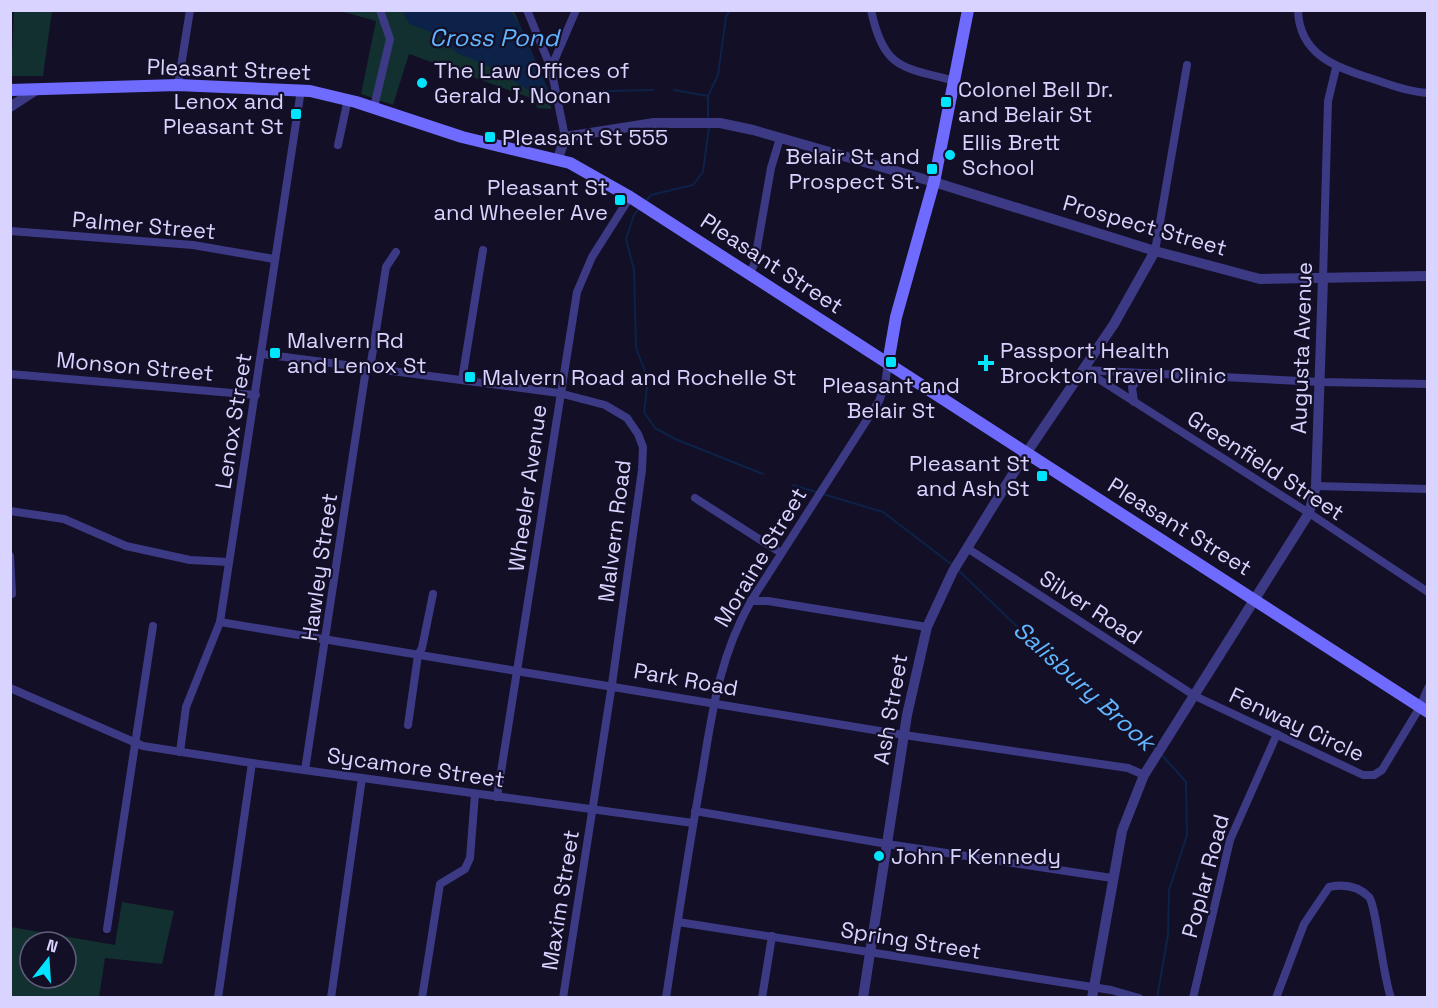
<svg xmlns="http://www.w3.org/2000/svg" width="1438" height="1008" font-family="'Space Grotesk',sans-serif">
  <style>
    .green { fill: #12302f; fill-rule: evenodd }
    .water { fill: #0c2248 }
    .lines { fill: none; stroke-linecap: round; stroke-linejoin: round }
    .stream { stroke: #0c2248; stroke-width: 2 }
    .minor { stroke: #3d3a85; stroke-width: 8 }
    .tertiary { stroke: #3d3a85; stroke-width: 10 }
    .secondary { stroke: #6f6bff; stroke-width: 12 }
    .poi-dot { fill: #00e5ff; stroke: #130f26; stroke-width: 2 }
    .labels { text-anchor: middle; stroke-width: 4.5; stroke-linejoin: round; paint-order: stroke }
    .street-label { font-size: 22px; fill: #d9d4ff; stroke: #130f26 }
    .poi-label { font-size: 22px; fill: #d9d4ff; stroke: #130f26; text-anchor: start }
    .water-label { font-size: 24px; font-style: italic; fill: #62b6ff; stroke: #130f26 }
  </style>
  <rect width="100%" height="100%" fill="#130f26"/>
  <!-- green -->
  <g class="green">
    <polygon points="14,10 52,11 43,76 11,76"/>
    <polygon points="340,11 514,11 547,87 551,109 537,108 536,100 409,54 393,105 361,94 376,21"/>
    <path d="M122,902L174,911L162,964L105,958L99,997H11V927L115,945ZM30,942H66V978H30Z"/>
  </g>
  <!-- water -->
  <polygon class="water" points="406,10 510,11 519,24 551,96 543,99 489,66 457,53 436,34 410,24 404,15"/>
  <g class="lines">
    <!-- stream -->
    <g class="stream">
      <polyline points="674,90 708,96 708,118"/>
      <polyline points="566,92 653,90"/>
      <polyline points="708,96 718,75 726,17 730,10"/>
      <polyline points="645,202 651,195 693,185 703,172 709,127"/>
      <polyline points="639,209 634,215 626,239 634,270 636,348 648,379 644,412 655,428 675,439 763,474"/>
      <polyline points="793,485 883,512 951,564"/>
      <polyline points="958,570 1074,681 1156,749"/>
      <polyline points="1157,998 1168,935 1169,890 1187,835 1186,782 1162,755"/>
    </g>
    <!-- minor -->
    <g class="minor">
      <polyline points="527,10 551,68 565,137"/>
      <path d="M871,10C884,70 902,67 955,81"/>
      <path d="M1298,10C1299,55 1337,68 1373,79C1391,85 1409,92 1428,93"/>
      <polyline points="551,68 576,10"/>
      <polyline points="178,85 190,10"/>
      <polyline points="374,107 390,39 380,10"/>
      <polyline points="338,145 348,99"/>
      <polyline points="10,231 193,245 274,259"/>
      <polyline points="1155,251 1187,65"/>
      <polyline points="749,274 754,265 771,168 780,138"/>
      <polyline points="1323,278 1328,101 1336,68"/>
      <polyline points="262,354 559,393 605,405 627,418 638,434 643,447 642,470 612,684 563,998"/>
      <polyline points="370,369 386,267 396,252"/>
      <polyline points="1083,369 1309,513 1428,592"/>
      <polyline points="1083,370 1320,382 1428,384"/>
      <polyline points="10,374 256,395"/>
      <polyline points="462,380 483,250"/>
      <polyline points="1134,402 1132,387 1144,373"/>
      <polyline points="1316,486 1428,489"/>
      <polyline points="695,498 781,553"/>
      <polyline points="10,511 64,519 126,546 190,560 229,562"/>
      <polyline points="967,548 1195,696 1363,775 1374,775 1382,770 1420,707 1428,688"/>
      <polyline points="10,556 12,594"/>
      <polyline points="751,601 768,601 927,627"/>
      <polyline points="220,622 904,735 1128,768 1144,775"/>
      <polyline points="10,688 143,746 252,763 693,823"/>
      <polyline points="408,725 418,655 422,648 433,594"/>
      <polyline points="180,752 186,707 220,622 301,90"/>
      <polyline points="305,770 366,369"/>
      <polyline points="497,797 577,292 592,257 630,197"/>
      <polyline points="695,811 887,844 1112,878"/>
      <polyline points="678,922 1111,990 1139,998"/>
      <polyline points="107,929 153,626"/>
      <polyline points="218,998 252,763"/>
      <polyline points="331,998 362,778"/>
      <polyline points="422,998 440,884 465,869 470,858 475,794"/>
      <path d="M666,998C677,925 688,852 701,780C712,715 718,659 751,601L879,401L885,385L888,363"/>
      <polyline points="762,998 772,936"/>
      <polyline points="1193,998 1230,840 1277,734"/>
      <path d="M1276,998L1304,924L1329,887C1343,884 1358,886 1369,897C1376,905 1383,977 1391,998"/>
    </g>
    <!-- tertiary -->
    <g class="tertiary">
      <polyline points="10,107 36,90"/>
      <polyline points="558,159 565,137 654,123 720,123 753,130 934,182 1155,251 1260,279 1428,276"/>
      <polyline points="863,998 907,715 927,627 953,571 1019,464 1114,324 1155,251"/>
      <polyline points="1092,998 1122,831 1144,775 1309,513 1316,486 1323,278"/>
    </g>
    <!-- secondary -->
    <g class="secondary">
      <polyline points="10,90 178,85 310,91 356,102 462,137 570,163 630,197 1428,712"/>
      <polyline points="888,363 896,317 934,182 968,10"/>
    </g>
  </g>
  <!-- markers -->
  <g class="poi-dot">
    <circle cx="422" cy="83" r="6"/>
    <rect x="940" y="96" width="12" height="12" rx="3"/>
    <rect x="290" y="108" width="12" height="12" rx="3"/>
    <rect x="484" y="131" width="12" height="12" rx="3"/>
    <circle cx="950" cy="155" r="6"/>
    <rect x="926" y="163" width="12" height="12" rx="3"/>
    <rect x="614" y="194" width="12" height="12" rx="3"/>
    <rect x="269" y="347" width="12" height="12" rx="3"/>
    <rect x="885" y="356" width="12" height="12" rx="3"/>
    <path d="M983 354h6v6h6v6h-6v6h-6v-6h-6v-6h6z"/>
    <rect x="464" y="371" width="12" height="12" rx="3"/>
    <rect x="1036" y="470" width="12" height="12" rx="3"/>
    <circle cx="879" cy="856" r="6"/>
  </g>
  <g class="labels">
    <!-- street labels -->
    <g class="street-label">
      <text transform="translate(229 69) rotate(2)" y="8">Pleasant Street</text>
      <text transform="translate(144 225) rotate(5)" y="8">Palmer Street</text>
      <text transform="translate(1145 225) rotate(16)" y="8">Prospect Street</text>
      <text transform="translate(772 263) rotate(33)" y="8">Pleasant Street</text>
      <text transform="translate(1301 348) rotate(-88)" y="8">Augusta Avenue</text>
      <text transform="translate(135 366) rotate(5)" y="8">Monson Street</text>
      <text transform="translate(233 421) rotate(-81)" y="8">Lenox Street</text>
      <text transform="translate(1266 465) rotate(33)" y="8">Greenfield Street</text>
      <text transform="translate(527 488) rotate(-82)" y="8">Wheeler Avenue</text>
      <text transform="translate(1180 526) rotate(32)" y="8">Pleasant Street</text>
      <text transform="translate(614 531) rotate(-83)" y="8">Malvern Road</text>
      <text transform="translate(760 557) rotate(-59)" y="8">Moraine Street</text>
      <text transform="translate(319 567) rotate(-82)" y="8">Hawley Street</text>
      <text transform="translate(1091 607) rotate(33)" y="8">Silver Road</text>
      <text transform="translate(686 679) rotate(10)" y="8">Park Road</text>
      <text transform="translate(890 709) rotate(-80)" y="8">Ash Street</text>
      <text transform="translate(1297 724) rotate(25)" y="8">Fenway Circle</text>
      <text transform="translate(416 767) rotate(8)" y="8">Sycamore Street</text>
      <text transform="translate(1205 876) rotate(-75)" y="8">Poplar Road</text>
      <text transform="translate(560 900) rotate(-81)" y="8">Maxim Street</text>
      <text transform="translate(911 940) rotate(9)" y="8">Spring Street</text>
    </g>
    <!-- poi labels -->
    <g class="poi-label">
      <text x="434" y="78">The Law Offices of<tspan x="434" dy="25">Gerald J. Noonan</tspan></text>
      <text x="958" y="97">Colonel Bell Dr.<tspan x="958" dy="25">and Belair St</tspan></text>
      <text x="284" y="109" text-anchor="end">Lenox and<tspan x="284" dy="25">Pleasant St</tspan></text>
      <text x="502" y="145">Pleasant St 555</text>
      <text x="962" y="150">Ellis Brett<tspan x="962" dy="25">School</tspan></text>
      <text x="920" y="164" text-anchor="end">Belair St and<tspan x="920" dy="25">Prospect St.</tspan></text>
      <text x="608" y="195" text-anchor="end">Pleasant St<tspan x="608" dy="25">and Wheeler Ave</tspan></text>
      <text x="287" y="348">Malvern Rd<tspan x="287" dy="25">and Lenox St</tspan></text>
      <text x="1000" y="358">Passport Health<tspan x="1000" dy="25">Brockton Travel Clinic</tspan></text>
      <text x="482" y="385">Malvern Road and Rochelle St</text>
      <text x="891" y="393" text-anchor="middle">Pleasant and<tspan x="891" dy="25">Belair St</tspan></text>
      <text x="1030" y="471" text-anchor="end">Pleasant St<tspan x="1030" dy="25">and Ash St</tspan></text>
      <text x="891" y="864">John F Kennedy</text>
    </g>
    <!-- water labels -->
    <g class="water-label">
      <text x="494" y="46">Cross Pond</text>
      <text transform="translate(1084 686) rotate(42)" y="8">Salisbury Brook</text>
    </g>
  </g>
  <!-- border -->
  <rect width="1438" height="1008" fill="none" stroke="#d9d4ff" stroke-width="24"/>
  <!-- north arrow -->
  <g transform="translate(48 960) rotate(17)"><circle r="28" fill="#130f26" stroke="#625e7d" stroke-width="1.5"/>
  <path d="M0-4.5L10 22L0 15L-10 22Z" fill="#00e5ff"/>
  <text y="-9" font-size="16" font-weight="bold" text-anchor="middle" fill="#d9d4ff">N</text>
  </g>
</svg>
